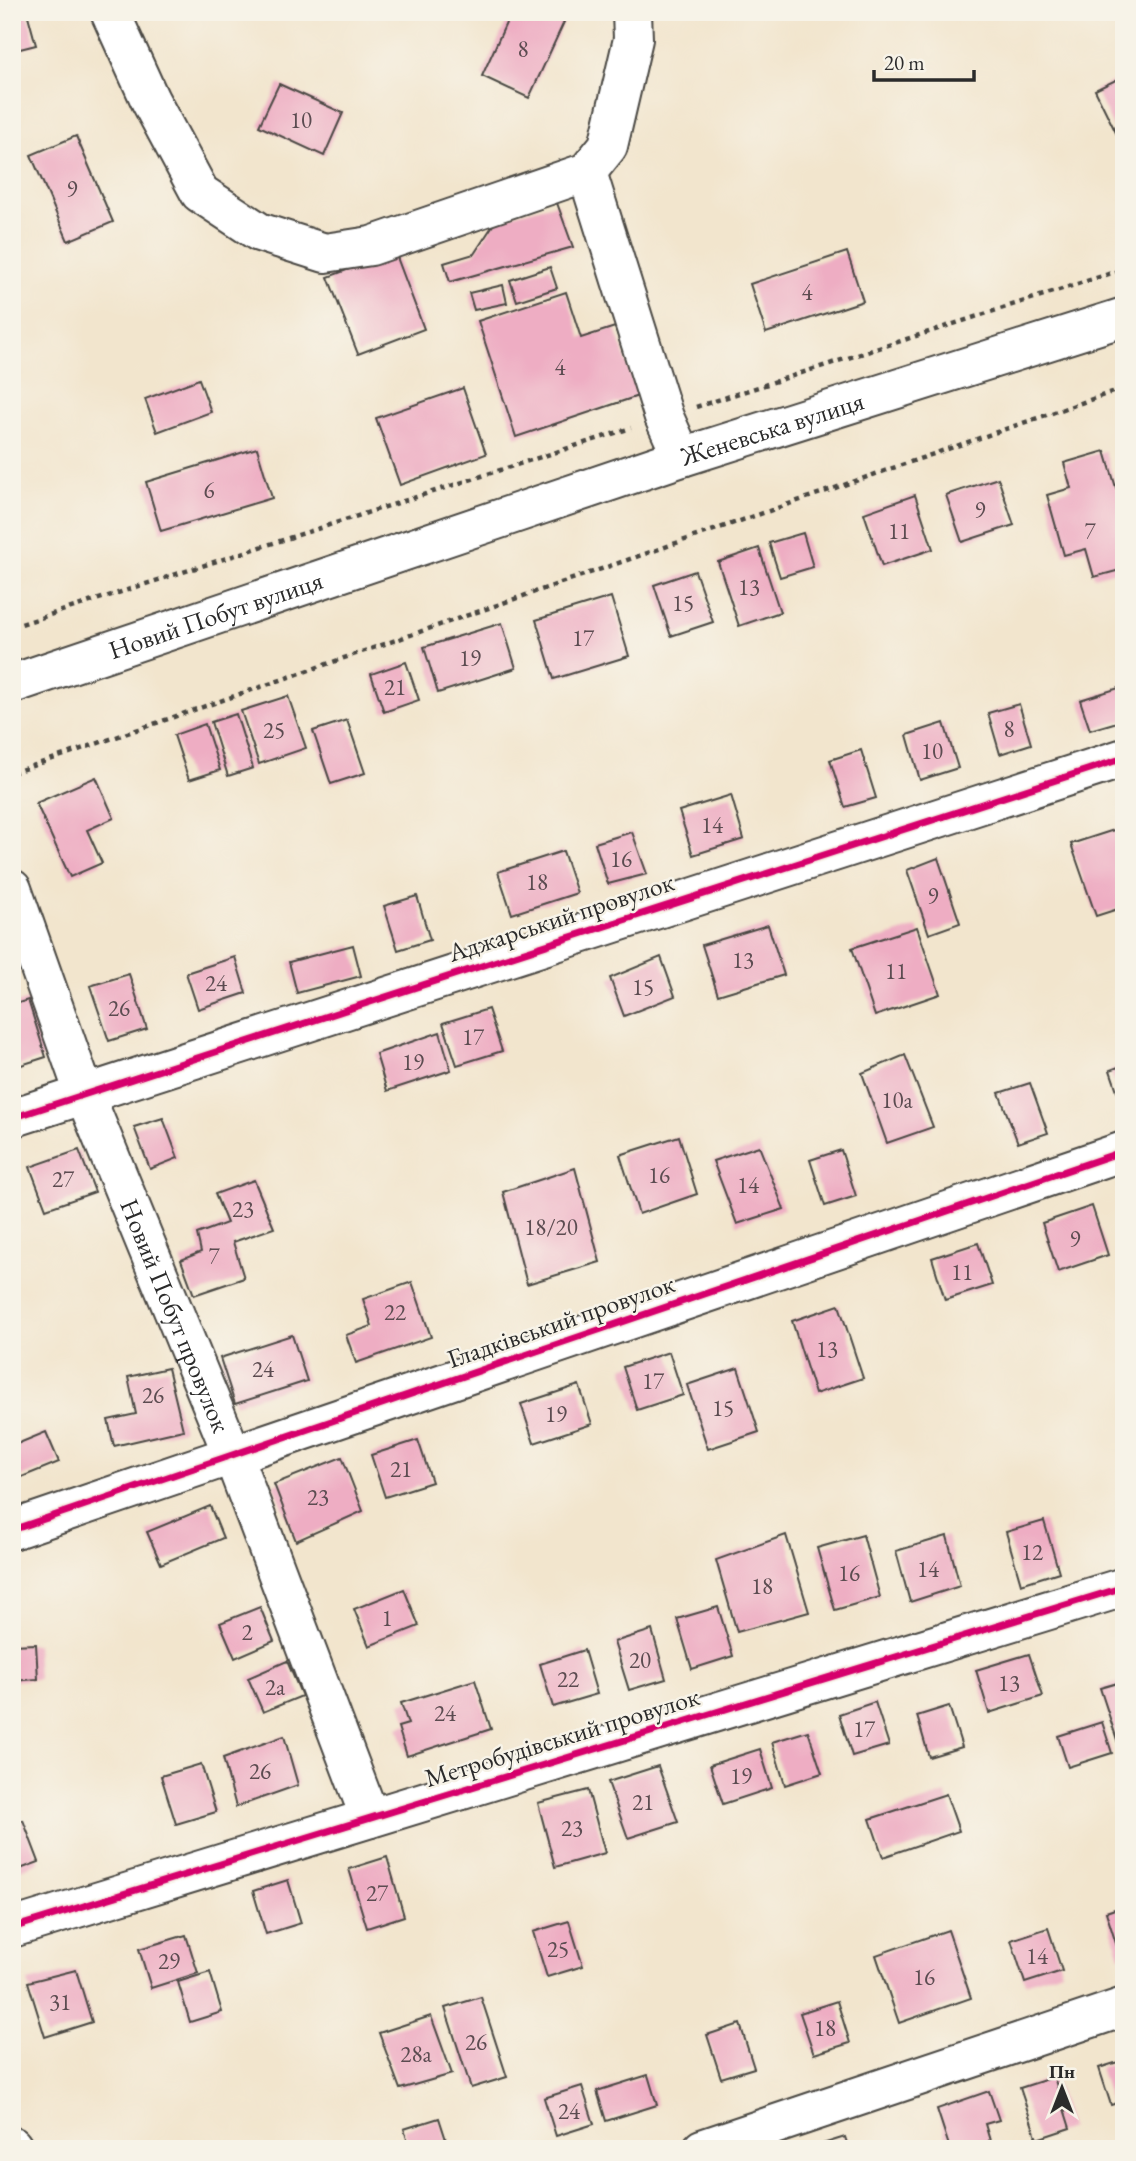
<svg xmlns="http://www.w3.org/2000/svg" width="1136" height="2161" font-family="'EB Garamond',serif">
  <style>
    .building { fill: #eeadc3 }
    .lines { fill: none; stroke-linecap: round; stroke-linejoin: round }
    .minor-casing { stroke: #494743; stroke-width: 42 }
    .major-casing { stroke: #494743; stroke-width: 42 }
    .path { stroke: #494743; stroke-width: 4.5; stroke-dasharray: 5 5; stroke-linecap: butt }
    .minor { stroke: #fff; stroke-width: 38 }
    .major { stroke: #fff; stroke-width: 38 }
    .cycleway-casing { stroke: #f7f3e8; stroke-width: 11 }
    .cycleway { stroke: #d6006c; stroke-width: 7 }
    .labels { text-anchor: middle; stroke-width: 5; stroke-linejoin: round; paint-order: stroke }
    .number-label { font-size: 23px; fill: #5c4c51 }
    .street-label { font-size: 26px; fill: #2b2b2b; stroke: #f7f3e8 }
  </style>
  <rect width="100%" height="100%" fill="#f7f3e8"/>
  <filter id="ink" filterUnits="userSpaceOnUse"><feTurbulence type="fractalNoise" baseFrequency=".0143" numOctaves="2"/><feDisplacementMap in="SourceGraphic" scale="14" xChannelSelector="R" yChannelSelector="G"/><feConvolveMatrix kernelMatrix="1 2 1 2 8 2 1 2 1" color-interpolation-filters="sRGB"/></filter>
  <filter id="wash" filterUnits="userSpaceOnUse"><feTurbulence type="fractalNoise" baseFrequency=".00686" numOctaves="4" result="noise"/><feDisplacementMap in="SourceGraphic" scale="28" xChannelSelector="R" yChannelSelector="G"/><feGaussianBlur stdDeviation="1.57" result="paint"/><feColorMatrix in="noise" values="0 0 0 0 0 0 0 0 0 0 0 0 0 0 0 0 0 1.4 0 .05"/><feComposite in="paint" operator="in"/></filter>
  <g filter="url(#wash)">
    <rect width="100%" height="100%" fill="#f2e5cd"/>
    <g id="blocks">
      <!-- building -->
      <g class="building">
        <polygon points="12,12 27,12 36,45 12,51"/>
        <polygon points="511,12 542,12 564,22 529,98 482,76"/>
        <polygon points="1124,76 1124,149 1095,90"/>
        <polygon points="279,84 343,113 324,156 259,126"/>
        <polygon points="76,136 113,222 68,241 31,155"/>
        <polygon points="557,203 573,247 450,282 444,263 474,254 497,219"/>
        <polygon points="395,252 424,329 358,354 328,277"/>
        <polygon points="847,252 863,301 766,333 750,284"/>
        <polygon points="550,267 557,288 517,301 510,280"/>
        <polygon points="503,285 507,303 474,310 469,293"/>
        <polygon points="566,292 581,338 615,327 638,396 516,437 478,321"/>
        <polygon points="199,379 211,412 157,432 145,399"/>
        <polygon points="463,388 486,454 400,485 376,418"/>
        <polygon points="257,448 272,498 161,531 146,482"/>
        <polygon points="1105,451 1124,514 1124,569 1094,577 1086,549 1064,555 1047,495 1071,488 1064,463"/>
        <polygon points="998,478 1014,525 962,542 946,495"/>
        <polygon points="915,495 933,549 882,566 864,513"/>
        <polygon points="803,533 813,567 780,577 769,543"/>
        <polygon points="759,548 780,612 739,626 718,562"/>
        <polygon points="695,571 713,622 671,636 654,585"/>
        <polygon points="611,597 629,656 554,679 536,620"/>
        <polygon points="502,623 516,668 438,693 424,647"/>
        <polygon points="406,662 419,700 384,712 371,674"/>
        <polygon points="1122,687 1124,720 1090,730 1080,700"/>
        <polygon points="288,696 306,748 259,764 241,711"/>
        <polygon points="1019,704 1031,744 1000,754 988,713"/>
        <polygon points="236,714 253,768 228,776 211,722"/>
        <polygon points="347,720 365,773 331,784 313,731"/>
        <polygon points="944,723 958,768 920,780 907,735"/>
        <polygon points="205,724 220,770 189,780 174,735"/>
        <polygon points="861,750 876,798 845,807 830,760"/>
        <polygon points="96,777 114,818 87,830 102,863 70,877 36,803"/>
        <polygon points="731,795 744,839 693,855 679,811"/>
        <polygon points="1117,829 1124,849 1124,907 1096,916 1071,844"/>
        <polygon points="632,832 647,874 608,884 595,843"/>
        <polygon points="563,851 577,893 512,914 498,872"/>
        <polygon points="938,858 960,923 929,934 907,870"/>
        <polygon points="417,896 430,940 398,950 384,906"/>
        <polygon points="768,925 784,975 718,995 702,945"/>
        <polygon points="917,927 940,994 875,1016 852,948"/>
        <polygon points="353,945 361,976 297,993 289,962"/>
        <polygon points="235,957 246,993 198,1009 186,973"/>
        <polygon points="661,957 675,996 624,1016 610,978"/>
        <polygon points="129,974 147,1029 109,1041 90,986"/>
        <polygon points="28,1000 46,1057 12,1068 12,1005"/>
        <polygon points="488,1009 502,1051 457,1065 443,1023"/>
        <polygon points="440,1032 451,1070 387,1091 376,1054"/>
        <polygon points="905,1055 933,1127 887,1143 862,1073"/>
        <polygon points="1124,1065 1124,1108 1123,1108 1110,1070"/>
        <polygon points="1030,1083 1048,1133 1018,1143 999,1093"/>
        <polygon points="163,1118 178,1158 150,1169 134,1127"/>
        <polygon points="679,1136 697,1194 639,1214 620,1155"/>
        <polygon points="759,1146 784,1209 737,1224 713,1161"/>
        <polygon points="79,1150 95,1192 46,1209 30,1167"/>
        <polygon points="841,1150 856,1196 825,1206 810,1160"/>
        <polygon points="575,1168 600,1262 527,1284 503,1192"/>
        <polygon points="254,1180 274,1228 233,1242 244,1278 194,1295 181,1260 201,1252 197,1234 227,1223 215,1194"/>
        <polygon points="1092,1206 1108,1255 1058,1272 1042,1223"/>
        <polygon points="978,1243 992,1285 945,1300 932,1258"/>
        <polygon points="412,1282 431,1337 356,1363 346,1335 372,1326 363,1299"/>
        <polygon points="839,1305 863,1378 815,1394 792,1321"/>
        <polygon points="292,1335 307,1381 235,1404 220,1358"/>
        <polygon points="669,1352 683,1395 637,1410 623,1367"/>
        <polygon points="168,1368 183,1430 114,1446 108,1420 136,1414 128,1377"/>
        <polygon points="738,1368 759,1432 708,1449 687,1385"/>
        <polygon points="579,1385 592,1424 534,1443 521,1404"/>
        <polygon points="46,1432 59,1462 12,1481 12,1446"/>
        <polygon points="418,1440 432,1482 385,1497 371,1455"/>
        <polygon points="342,1457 363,1511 296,1541 274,1484"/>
        <polygon points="210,1506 223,1538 161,1564 147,1532"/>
        <polygon points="1044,1521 1059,1572 1021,1584 1006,1532"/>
        <polygon points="786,1535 809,1612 737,1632 716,1560"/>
        <polygon points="863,1535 880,1597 835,1610 817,1548"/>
        <polygon points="947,1536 960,1586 910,1602 896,1551"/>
        <polygon points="404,1589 419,1626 369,1646 354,1609"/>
        <polygon points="260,1607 274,1641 235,1658 220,1623"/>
        <polygon points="718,1607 733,1656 692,1669 677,1619"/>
        <polygon points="652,1630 666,1679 629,1690 614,1642"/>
        <polygon points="36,1644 38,1679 12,1681 12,1645"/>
        <polygon points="584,1650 597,1694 553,1707 540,1664"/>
        <polygon points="1029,1654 1043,1696 989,1713 976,1670"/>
        <polygon points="287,1661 302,1696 263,1712 248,1678"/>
        <polygon points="475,1680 491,1729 407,1756 398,1727 408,1724 401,1703"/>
        <polygon points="1124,1681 1124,1754 1122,1755 1100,1688"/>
        <polygon points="875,1702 889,1745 852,1756 839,1714"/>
        <polygon points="949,1706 962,1747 929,1757 917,1716"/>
        <polygon points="1102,1722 1112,1753 1068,1767 1058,1736"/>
        <polygon points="808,1731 822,1773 785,1785 772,1742"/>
        <polygon points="284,1736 298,1785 236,1807 223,1758"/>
        <polygon points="760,1749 772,1788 723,1804 710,1765"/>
        <polygon points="201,1764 216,1812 176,1824 161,1776"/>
        <polygon points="658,1766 678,1822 628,1838 608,1782"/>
        <polygon points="588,1790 605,1853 555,1867 538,1803"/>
        <polygon points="946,1794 959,1831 883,1857 870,1819"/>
        <polygon points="23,1820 39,1862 12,1872 12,1824"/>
        <polygon points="387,1857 404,1916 367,1928 349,1869"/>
        <polygon points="288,1880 301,1923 266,1934 253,1891"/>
        <polygon points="1124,1906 1124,1955 1120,1956 1106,1912"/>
        <polygon points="569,1921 583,1966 547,1977 533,1932"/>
        <polygon points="1048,1928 1062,1971 1025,1983 1011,1940"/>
        <polygon points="948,1930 971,1998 899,2023 876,1955"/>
        <polygon points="186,1935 198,1973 151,1988 139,1949"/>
        <polygon points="76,1970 92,2022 45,2037 28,1982"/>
        <polygon points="210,1972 222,2012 190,2022 178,1982"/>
        <polygon points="481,1997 507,2077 471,2088 445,2008"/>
        <polygon points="837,2001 850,2043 814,2054 800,2013"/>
        <polygon points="431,2016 452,2074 400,2089 379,2033"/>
        <polygon points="740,2024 754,2068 721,2078 707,2035"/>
        <polygon points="1124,2060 1124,2101 1111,2105 1099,2068"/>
        <polygon points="648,2075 657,2105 606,2121 597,2091"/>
        <polygon points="1054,2077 1070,2128 1037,2139 1020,2088"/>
        <polygon points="582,2086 594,2124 556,2136 544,2098"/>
        <polygon points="989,2091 999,2120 985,2124 990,2141 969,2149 950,2149 937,2109"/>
        <polygon points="439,2118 449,2149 410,2149 404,2129"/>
        <polygon points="845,2137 849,2149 811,2149 810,2148"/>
      </g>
    </g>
  </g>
  <g filter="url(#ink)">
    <use href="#blocks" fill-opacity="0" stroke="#494743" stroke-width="2"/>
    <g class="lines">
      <defs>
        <g id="minor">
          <polyline points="110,12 150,100 200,193 259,232 325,253 371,246 587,172 608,146 633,39 632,12"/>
          <polyline points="587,172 664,417 682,457"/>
          <path id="s1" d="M12,889L84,1093L233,1456L370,1818"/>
          <polyline points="12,1118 1124,758"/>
          <polyline points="12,1530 1124,1151"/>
          <polyline points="12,1928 1124,1587"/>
          <polyline points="12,2146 14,2149"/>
          <polyline points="702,2149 1124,2007"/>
        </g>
        <g id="major">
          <path id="s2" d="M12,684L682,457L1124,317"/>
        </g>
      </defs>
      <!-- minor casing -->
      <use href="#minor" class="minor-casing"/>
      <!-- major casing -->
      <use href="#major" class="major-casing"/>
      <!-- path -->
      <g class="path">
        <polyline points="696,407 1124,269"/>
        <polyline points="12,627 631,428"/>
        <polyline points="12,773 1124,388"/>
      </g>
      <!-- minor -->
      <use href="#minor" class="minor"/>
      <!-- major -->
      <use href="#major" class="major"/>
      <defs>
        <g id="cycleway">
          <polyline points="12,1118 1124,758"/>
          <polyline points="12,1530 1124,1151"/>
          <polyline points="12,1928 1124,1587"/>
        </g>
      </defs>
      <!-- cycleway casing -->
      <use href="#cycleway" class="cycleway-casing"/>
      <!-- cycleway -->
      <use href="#cycleway" class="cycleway"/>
    </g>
  </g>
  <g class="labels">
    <!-- number labels -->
    <g class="number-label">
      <text x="523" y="57">8</text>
      <text x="301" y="128">10</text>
      <text x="72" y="197">9</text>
      <text x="807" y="300">4</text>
      <text x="560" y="375">4</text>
      <text x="209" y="498">6</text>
      <text x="980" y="518">9</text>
      <text x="899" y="539">11</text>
      <text x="1090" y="539">7</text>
      <text x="749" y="595">13</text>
      <text x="683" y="611">15</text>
      <text x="583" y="646">17</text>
      <text x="470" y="666">19</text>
      <text x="395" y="695">21</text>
      <text x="1009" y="737">8</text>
      <text x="274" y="738">25</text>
      <text x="932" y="759">10</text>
      <text x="712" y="833">14</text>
      <text x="621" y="867">16</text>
      <text x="537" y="890">18</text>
      <text x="933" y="904">9</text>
      <text x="743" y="968">13</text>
      <text x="896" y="979">11</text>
      <text x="216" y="991">24</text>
      <text x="643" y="995">15</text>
      <text x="119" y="1016">26</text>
      <text x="473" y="1045">17</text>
      <text x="413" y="1070">19</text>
      <text x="897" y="1108">10а</text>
      <text x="659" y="1183">16</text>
      <text x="63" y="1187">27</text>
      <text x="748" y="1193">14</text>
      <text x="243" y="1217">23</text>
      <text x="551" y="1235">18/20</text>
      <text x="1075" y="1247">9</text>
      <text x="214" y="1264">7</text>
      <text x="962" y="1280">11</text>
      <text x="395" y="1320">22</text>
      <text x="827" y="1357">13</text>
      <text x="263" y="1377">24</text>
      <text x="653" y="1389">17</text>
      <text x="153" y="1403">26</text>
      <text x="723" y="1416">15</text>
      <text x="556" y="1422">19</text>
      <text x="401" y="1477">21</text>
      <text x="318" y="1505">23</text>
      <text x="1032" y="1560">12</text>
      <text x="928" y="1577">14</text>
      <text x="849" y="1581">16</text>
      <text x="762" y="1594">18</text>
      <text x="387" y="1626">1</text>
      <text x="247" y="1640">2</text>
      <text x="640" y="1668">20</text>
      <text x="568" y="1687">22</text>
      <text x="1009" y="1691">13</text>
      <text x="275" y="1695">2а</text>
      <text x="445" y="1721">24</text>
      <text x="864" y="1737">17</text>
      <text x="260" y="1779">26</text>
      <text x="741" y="1784">19</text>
      <text x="643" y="1810">21</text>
      <text x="572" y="1836">23</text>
      <text x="377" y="1901">27</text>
      <text x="558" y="1957">25</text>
      <text x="1037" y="1964">14</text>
      <text x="169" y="1969">29</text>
      <text x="924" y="1985">16</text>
      <text x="60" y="2010">31</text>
      <text x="825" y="2036">18</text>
      <text x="476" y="2050">26</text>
      <text x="416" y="2062">28а</text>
      <text x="569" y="2119">24</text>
    </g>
    <!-- street labels -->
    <g class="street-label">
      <text dy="9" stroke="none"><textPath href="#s2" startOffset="802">Женевська вулиця</textPath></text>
      <text dy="9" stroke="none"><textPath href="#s2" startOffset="215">Новий Побут вулиця</textPath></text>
      <text transform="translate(561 917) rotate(-18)" y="9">Аджарський провулок</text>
      <text dy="9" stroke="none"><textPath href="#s1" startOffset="457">Новий Побут провулок</textPath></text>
      <text transform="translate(561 1321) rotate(-19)" y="9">Гладківський провулок</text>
      <text transform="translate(562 1737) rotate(-17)" y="9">Метробудівський провулок</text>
    </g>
  </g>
  <!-- margin -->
  <rect width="1136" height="2161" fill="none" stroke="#f7f3e8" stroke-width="42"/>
  <!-- north arrow -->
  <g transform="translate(1062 2088)" stroke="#f7f3e8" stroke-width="5" paint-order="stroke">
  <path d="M0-5L12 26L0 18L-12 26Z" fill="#2b2b2b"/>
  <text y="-10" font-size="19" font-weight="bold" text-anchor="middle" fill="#2b2b2b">Пн</text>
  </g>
  <!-- scale -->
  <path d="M874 70v10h100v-10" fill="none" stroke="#2b2b2b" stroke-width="3.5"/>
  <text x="884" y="70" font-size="21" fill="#2b2b2b" stroke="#f7f3e8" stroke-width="5" paint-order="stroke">20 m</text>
</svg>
